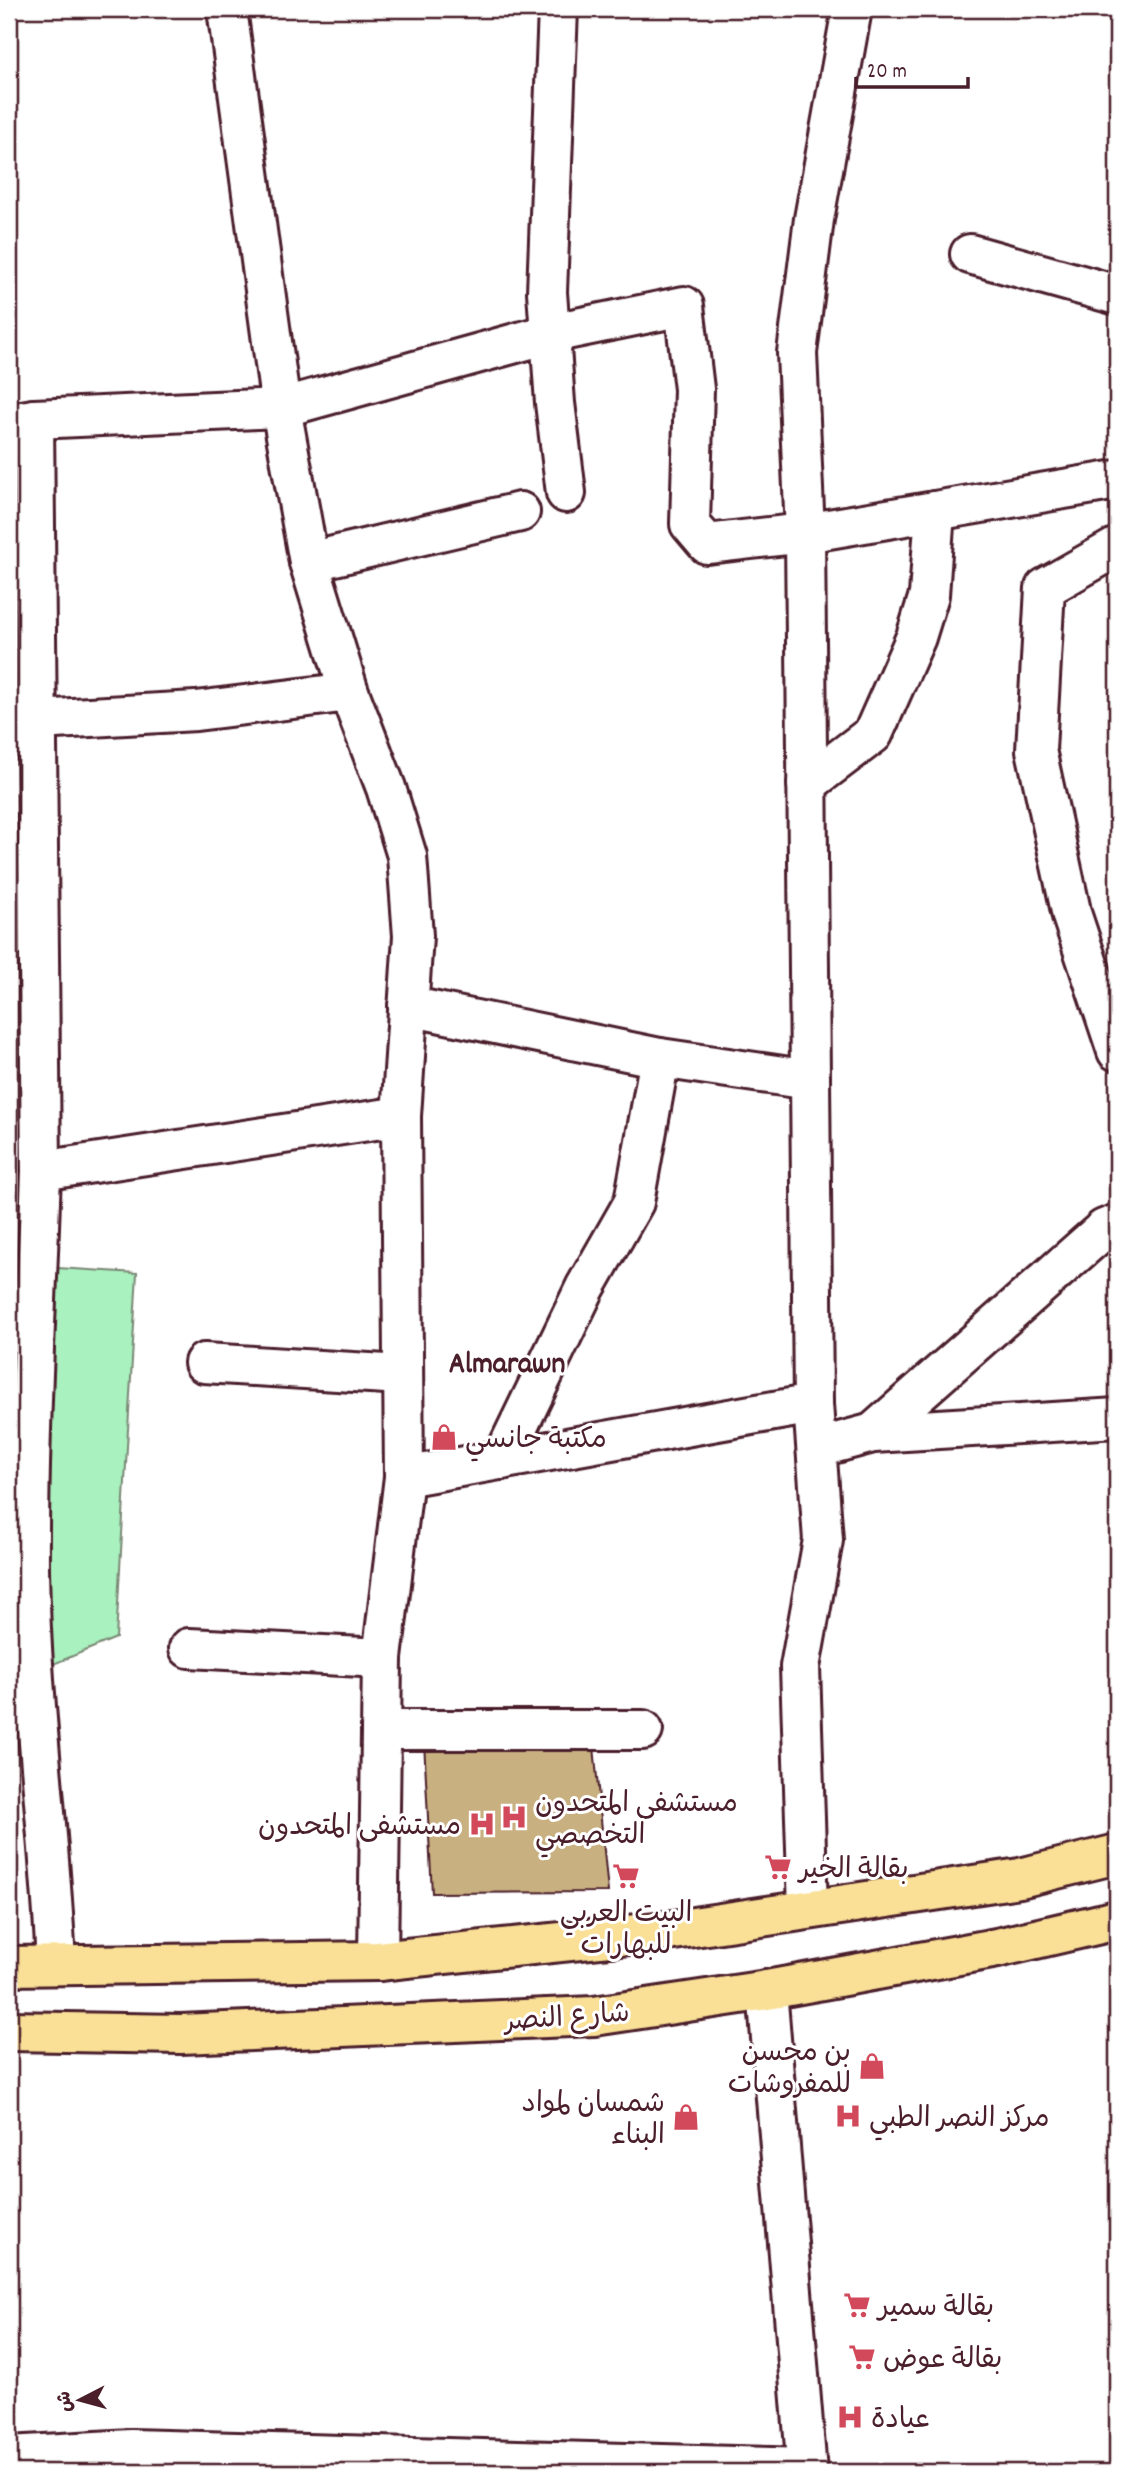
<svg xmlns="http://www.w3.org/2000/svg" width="1126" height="2481" font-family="Dekko,'Playpen Sans Arabic',sans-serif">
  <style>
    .green { fill: #a9f1bf; stroke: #7a8875; stroke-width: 2 }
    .building { fill: #c8b080; stroke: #4a1f2b; stroke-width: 2 }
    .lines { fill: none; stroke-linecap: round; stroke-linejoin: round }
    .street-casing { stroke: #4a1f2b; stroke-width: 44 }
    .primary-casing { stroke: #4a1f2b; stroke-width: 44 }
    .street { stroke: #fff; stroke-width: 38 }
    .primary { stroke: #f9e096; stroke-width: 38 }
    .labels { text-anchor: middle; stroke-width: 6; stroke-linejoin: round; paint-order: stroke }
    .poi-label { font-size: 28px; fill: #4a1f2b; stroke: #fff; text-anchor: start }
    .street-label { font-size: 28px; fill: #4a1f2b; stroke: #fff }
    .neighbourhood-label { font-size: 30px; font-weight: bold; fill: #4a1f2b; stroke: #fff }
  </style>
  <rect width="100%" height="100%" fill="#fff"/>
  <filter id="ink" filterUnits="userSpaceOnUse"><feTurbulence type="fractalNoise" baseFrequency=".0143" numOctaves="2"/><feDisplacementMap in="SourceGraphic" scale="14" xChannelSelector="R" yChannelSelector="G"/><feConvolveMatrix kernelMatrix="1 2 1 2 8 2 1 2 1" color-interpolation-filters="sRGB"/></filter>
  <g filter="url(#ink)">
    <!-- green -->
    <polygon class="green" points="9,1265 137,1273 116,1638 46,1667 20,1688 9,1691"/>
    <!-- building -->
    <polygon class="building" points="593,1736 608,1892 432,1893 424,1742"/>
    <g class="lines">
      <defs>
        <g id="street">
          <polyline points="558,9 547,292 555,403 566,493"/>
          <polyline points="852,9 814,219 797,353 805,533 1117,480"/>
          <polyline points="970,254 1117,295"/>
          <polyline points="34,419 281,408 227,9"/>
          <polyline points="9,423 34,419 41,1171 401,1116 404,1477 382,1658 378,1961"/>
          <polyline points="1117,547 1045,588 1036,750 1072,916 1117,1051"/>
          <polyline points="309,562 520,512"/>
          <polyline points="37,720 196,711 349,692"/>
          <polyline points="807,784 873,734 916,637 929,595 935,511"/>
          <polyline points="408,1006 660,1058"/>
          <polyline points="401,1116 413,936 407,856 386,788 349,692 309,562 281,408 552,333 684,306 694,389 690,524 707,544 805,533 813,1404"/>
          <path d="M41,1171C37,1303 28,1436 29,1569C31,1701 50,1833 56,1965"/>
          <polyline points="204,1363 403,1375"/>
          <polyline points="873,1433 1104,1229 1117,1224"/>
          <polyline points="817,1448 873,1433 1117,1418"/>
          <polyline points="502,1460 585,1288 634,1202 660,1058 810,1080"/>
          <polyline points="404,1477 813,1404 823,1540 800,1667 808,1909"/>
          <polyline points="189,1648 382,1658"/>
          <polyline points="381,1730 643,1730"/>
          <polyline points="767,1990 807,2472"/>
          <polyline points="9,2456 131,2449 806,2468"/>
        </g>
        <g id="primary">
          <polyline points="9,1966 378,1961 667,1931 1020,1878 1117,1854"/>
          <polyline points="9,2031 181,2034 594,2016 767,1990 997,1948 1117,1920"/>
        </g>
      </defs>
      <!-- street casing -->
      <use href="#street" class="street-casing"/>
      <!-- primary casing -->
      <use href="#primary" class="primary-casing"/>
      <!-- street -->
      <use href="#street" class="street"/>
      <!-- primary -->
      <use href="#primary" class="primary"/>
    </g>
  </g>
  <!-- icons -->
  <defs>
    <symbol id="shop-bare" viewBox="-9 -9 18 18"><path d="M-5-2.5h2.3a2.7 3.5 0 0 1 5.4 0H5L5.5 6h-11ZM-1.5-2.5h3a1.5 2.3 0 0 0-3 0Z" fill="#d1495b" stroke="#fff" stroke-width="2.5" paint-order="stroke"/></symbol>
    <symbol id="hospital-bare" viewBox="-9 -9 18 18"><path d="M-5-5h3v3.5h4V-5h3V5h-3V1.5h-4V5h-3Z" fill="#d1495b" stroke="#fff" stroke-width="2.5" paint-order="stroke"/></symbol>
    <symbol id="supermarket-bare" viewBox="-9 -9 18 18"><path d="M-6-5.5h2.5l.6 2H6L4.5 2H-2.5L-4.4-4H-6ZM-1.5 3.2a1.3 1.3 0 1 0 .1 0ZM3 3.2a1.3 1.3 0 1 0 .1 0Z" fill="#d1495b" stroke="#fff" stroke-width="2.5" paint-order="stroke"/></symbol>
  </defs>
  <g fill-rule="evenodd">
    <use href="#shop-bare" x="425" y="1418" width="38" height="38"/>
    <use href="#hospital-bare" x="495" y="1798" width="38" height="38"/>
    <use href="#hospital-bare" x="463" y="1805" width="38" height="38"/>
    <use href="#supermarket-bare" x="759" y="1848" width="38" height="38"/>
    <use href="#supermarket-bare" x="607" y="1857" width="38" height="38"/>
    <use href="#shop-bare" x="853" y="2047" width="38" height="38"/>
    <use href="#hospital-bare" x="829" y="2097" width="38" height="38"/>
    <use href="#shop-bare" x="667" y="2098" width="38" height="38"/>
    <use href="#supermarket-bare" x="838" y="2286" width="38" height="38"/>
    <use href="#supermarket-bare" x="843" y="2338" width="38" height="38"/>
    <use href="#hospital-bare" x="831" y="2398" width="38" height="38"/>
  </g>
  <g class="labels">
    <!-- poi labels -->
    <g class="poi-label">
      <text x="465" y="1447">مكتبة جانسي</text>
      <text x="535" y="1811">مستشفى المتحدون<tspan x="535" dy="32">التخصصي</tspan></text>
      <text x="461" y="1834" text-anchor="end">مستشفى المتحدون</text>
      <text x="799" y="1877">بقالة الخير</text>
      <text x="626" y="1921" text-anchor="middle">البيت العربي<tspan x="626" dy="32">للبهارات</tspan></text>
      <text x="851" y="2060" text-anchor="end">بن محسن<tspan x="851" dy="32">للمفروشات</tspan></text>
      <text x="665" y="2111" text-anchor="end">شمسان لمواد<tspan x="665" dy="32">البناء</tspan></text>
      <text x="869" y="2126">مركز النصر الطبي</text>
      <text x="878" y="2315">بقالة سمير</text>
      <text x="883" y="2367">بقالة عوض</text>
      <text x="871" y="2427">عيادة</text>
    </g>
    <!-- street labels -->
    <g class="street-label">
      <text transform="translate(567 2015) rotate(-4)" y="10">شارع النصر</text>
    </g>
    <!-- neighbourhood labels -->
    <g class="neighbourhood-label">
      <text x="507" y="1372">Almarawn</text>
    </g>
  </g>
  <!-- margin -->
  <rect width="1126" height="2481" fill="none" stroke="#fff" stroke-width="35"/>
  <rect x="18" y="18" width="1091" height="2446" fill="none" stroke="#4a1f2b" stroke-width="2.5" filter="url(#ink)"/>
  <!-- north arrow -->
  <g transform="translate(80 2400) rotate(264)" stroke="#ffffff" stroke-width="5" paint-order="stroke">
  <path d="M0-5L12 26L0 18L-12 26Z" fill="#4a1f2b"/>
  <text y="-10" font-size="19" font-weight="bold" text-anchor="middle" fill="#4a1f2b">ش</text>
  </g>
  <!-- scale -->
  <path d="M856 77v10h112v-10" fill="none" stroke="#4a1f2b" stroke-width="3.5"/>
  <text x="867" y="77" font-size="21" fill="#4a1f2b" stroke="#ffffff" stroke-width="5" paint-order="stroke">20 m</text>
</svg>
